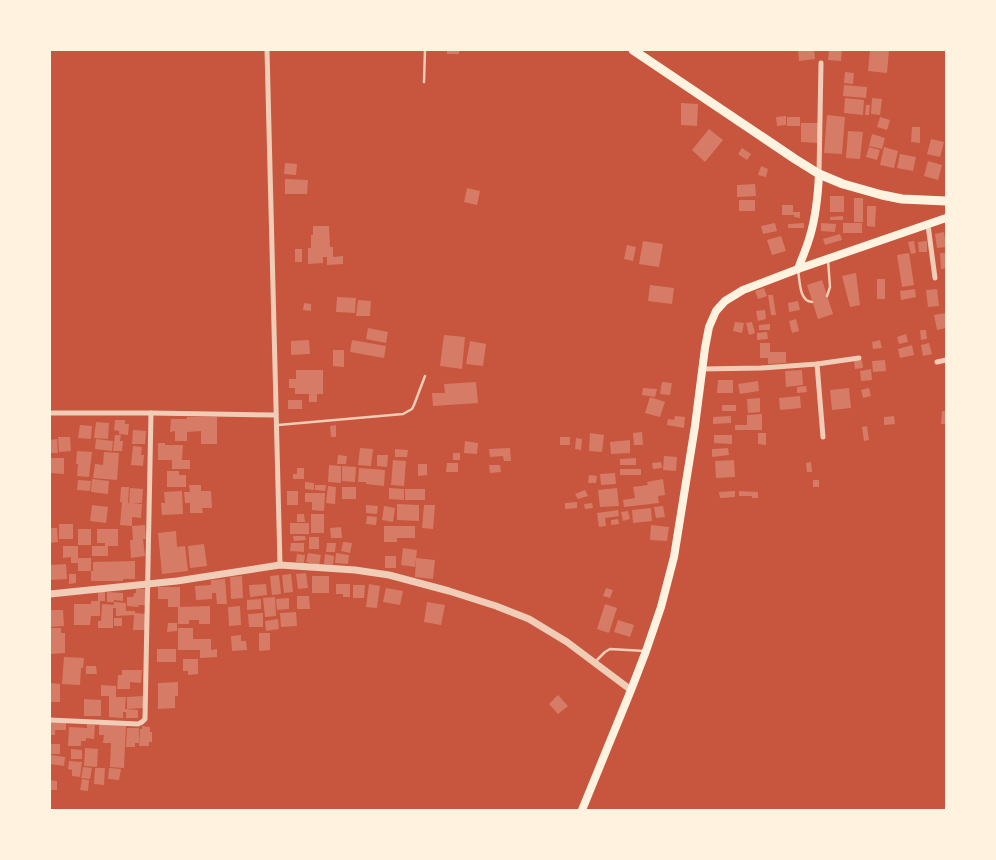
<svg xmlns="http://www.w3.org/2000/svg" width="996" height="860" font-family="'Work Sans',sans-serif">
  <style>
    .building { fill: #d67c66 }
    .lines { fill: none; stroke-linecap: round; stroke-linejoin: round }
    .service { stroke: #f1ccb7; stroke-width: 2.5 }
    .minor { stroke: #f1ccb7; stroke-width: 5 }
    .tertiary { stroke: #f1ccb7; stroke-width: 7 }
    .secondary { stroke: #fff3e0; stroke-width: 8 }
    .trunk { stroke: #fff3e0; stroke-width: 9 }
  </style>
  <rect width="100%" height="100%" fill="#c8553d"/>
  <!-- building -->
  <g class="building">
    <rect x="447" y="50" width="12" height="4"/>
    <polygon points="798,50 814,50 815,59 799,61"/>
    <polygon points="829,50 842,50 841,61 828,60"/>
    <polygon points="870,50 889,50 887,73 868,71"/>
    <polygon points="845,72 854,73 853,84 844,83"/>
    <polygon points="844,85 867,87 866,98 843,96"/>
    <polygon points="845,98 864,100 863,115 844,113"/>
    <polygon points="872,98 882,99 880,115 871,114"/>
    <polygon points="681,103 698,104 697,126 681,125"/>
    <polygon points="866,105 870,105 869,115 865,115"/>
    <polygon points="827,115 845,117 842,154 824,153"/>
    <polygon points="786,116 786,125 777,126 776,117"/>
    <rect x="787" y="117" width="13" height="9"/>
    <polygon points="880,117 890,120 887,130 877,127"/>
    <polygon points="801,123 818,123 818,143 801,142"/>
    <polygon points="912,127 920,127 920,143 911,142"/>
    <polygon points="709,129 723,140 705,162 692,150"/>
    <polygon points="848,131 863,132 860,159 846,158"/>
    <polygon points="872,134 885,138 882,149 869,146"/>
    <polygon points="931,139 944,142 940,157 927,154"/>
    <polygon points="869,147 880,150 877,160 866,157"/>
    <polygon points="884,147 898,151 894,168 880,165"/>
    <polygon points="742,148 751,154 747,160 738,154"/>
    <polygon points="900,154 916,157 913,171 897,168"/>
    <polygon points="928,161 942,165 938,180 924,176"/>
    <polygon points="285,163 297,164 296,175 284,174"/>
    <polygon points="761,166 768,169 766,177 758,175"/>
    <polygon points="285,179 308,180 307,194 285,194"/>
    <polygon points="755,184 756,196 737,197 737,185"/>
    <polygon points="467,188 480,191 477,205 464,202"/>
    <rect x="830" y="196" width="14" height="16"/>
    <rect x="854" y="198" width="9" height="24"/>
    <rect x="739" y="200" width="16" height="11"/>
    <polygon points="782,205 793,205 793,212 800,212 800,218 794,217 794,215 782,215"/>
    <polygon points="867,206 876,206 875,227 867,226"/>
    <polygon points="843,216 843,220 830,220 830,217"/>
    <polygon points="775,223 777,231 763,234 761,226"/>
    <polygon points="804,223 804,228 788,228 788,224"/>
    <polygon points="821,223 836,224 835,232 821,231"/>
    <rect x="843" y="223" width="19" height="10"/>
    <polygon points="313,226 329,226 330,247 333,247 333,257 343,256 343,264 327,265 327,257 323,257 323,263 308,264 308,248 311,248 311,235 313,235"/>
    <polygon points="944,232 946,247 937,248 935,234"/>
    <polygon points="840,234 842,240 825,245 823,239"/>
    <polygon points="781,236 786,251 772,255 767,240"/>
    <polygon points="643,241 663,244 659,267 639,264"/>
    <polygon points="914,241 916,253 911,254 908,242"/>
    <polygon points="927,241 927,252 919,252 918,242"/>
    <polygon points="627,245 636,247 633,261 624,259"/>
    <rect x="295" y="249" width="7" height="13"/>
    <polygon points="909,253 914,285 902,287 897,255"/>
    <polygon points="940,253 946,253 946,268 941,269"/>
    <polygon points="856,273 860,305 850,307 842,276"/>
    <rect x="877" y="279" width="8" height="20"/>
    <polygon points="822,280 833,314 818,319 807,285"/>
    <polygon points="650,285 674,288 672,304 648,301"/>
    <polygon points="764,288 767,296 758,299 755,291"/>
    <polygon points="915,289 916,297 901,300 900,291"/>
    <polygon points="937,289 939,306 928,307 926,290"/>
    <polygon points="768,295 773,295 776,315 771,315"/>
    <polygon points="337,297 356,298 355,313 336,312"/>
    <polygon points="358,300 371,301 370,316 356,316"/>
    <polygon points="798,301 800,310 789,312 788,303"/>
    <polygon points="304,303 311,304 311,311 303,310"/>
    <polygon points="765,310 766,319 758,321 756,311"/>
    <polygon points="946,313 946,328 937,330 934,315"/>
    <polygon points="796,319 799,331 792,333 789,321"/>
    <polygon points="735,322 744,323 742,333 733,331"/>
    <polygon points="752,322 755,333 749,335 746,323"/>
    <polygon points="770,324 770,330 759,330 759,325"/>
    <polygon points="368,328 388,332 386,343 366,339"/>
    <polygon points="920,330 926,330 927,339 921,340"/>
    <polygon points="767,332 768,339 757,340 757,333"/>
    <polygon points="906,334 908,342 899,344 897,337"/>
    <polygon points="444,335 465,337 462,369 440,366"/>
    <polygon points="309,340 310,354 291,355 291,341"/>
    <polygon points="352,340 386,346 384,358 350,352"/>
    <polygon points="880,340 882,348 873,349 872,342"/>
    <polygon points="470,341 486,344 483,366 466,364"/>
    <polygon points="760,343 770,343 770,352 786,352 786,363 768,364 768,358 760,358"/>
    <polygon points="929,343 932,354 923,356 921,345"/>
    <polygon points="912,345 914,355 900,358 898,349"/>
    <polygon points="333,350 344,350 344,367 333,366"/>
    <polygon points="862,360 863,368 855,369 854,361"/>
    <polygon points="885,360 886,371 873,372 872,361"/>
    <polygon points="871,369 872,380 861,381 860,371"/>
    <polygon points="296,370 323,370 323,394 317,394 317,402 309,402 309,394 295,394 295,388 289,388 289,379 296,379"/>
    <polygon points="802,370 803,385 786,387 785,371"/>
    <polygon points="718,380 733,380 733,393 717,393"/>
    <polygon points="758,381 759,391 740,394 738,384"/>
    <polygon points="476,382 478,403 433,406 432,393 445,393 444,384"/>
    <polygon points="662,382 672,383 670,395 660,394"/>
    <polygon points="806,386 807,392 797,393 797,387"/>
    <polygon points="643,388 657,389 655,397 642,395"/>
    <polygon points="849,388 851,408 832,410 830,390"/>
    <polygon points="869,388 871,396 863,398 861,390"/>
    <polygon points="800,396 801,408 780,410 779,398"/>
    <polygon points="650,397 665,402 660,417 645,413"/>
    <polygon points="760,398 760,412 748,413 747,399"/>
    <rect x="288" y="400" width="14" height="9"/>
    <rect x="722" y="405" width="14" height="6"/>
    <polygon points="942,411 946,411 946,424 941,424"/>
    <polygon points="762,414 762,430 735,430 735,425 747,425 747,415"/>
    <polygon points="675,416 685,417 684,428 667,425 668,419 674,420"/>
    <polygon points="731,416 731,423 713,424 713,417"/>
    <polygon points="894,416 895,424 884,425 884,417"/>
    <polygon points="187,417 217,417 217,444 201,444 201,431 187,432 187,441 175,441 175,431 170,432 171,419 187,419"/>
    <polygon points="115,420 125,420 125,424 129,424 128,435 119,434 119,431 114,430"/>
    <polygon points="96,422 109,423 108,439 94,438"/>
    <polygon points="80,425 92,426 91,439 78,438"/>
    <polygon points="336,425 336,437 331,437 330,426"/>
    <polygon points="867,426 869,440 864,441 862,427"/>
    <polygon points="133,430 146,431 145,444 132,444"/>
    <polygon points="642,432 643,445 634,445 633,433"/>
    <polygon points="590,433 604,435 602,452 589,451"/>
    <polygon points="758,433 766,433 766,445 758,444"/>
    <polygon points="115,435 121,435 120,441 123,441 122,451 113,451"/>
    <polygon points="714,435 732,435 732,444 714,443"/>
    <polygon points="58,437 70,437 71,451 59,452"/>
    <rect x="560" y="437" width="10" height="8"/>
    <polygon points="576,438 582,439 581,450 575,449"/>
    <polygon points="57,439 58,453 50,453 50,440"/>
    <polygon points="96,439 113,441 112,451 95,449"/>
    <polygon points="630,440 630,453 611,454 610,442"/>
    <polygon points="465,441 478,443 477,454 464,453"/>
    <polygon points="158,443 165,443 165,445 183,445 182,460 190,460 190,469 172,469 172,460 158,460"/>
    <polygon points="133,446 142,447 141,455 144,455 143,466 131,465"/>
    <polygon points="360,448 373,449 371,466 358,465"/>
    <polygon points="510,448 511,461 504,461 503,456 490,457 489,449"/>
    <polygon points="728,448 729,455 712,457 712,449"/>
    <polygon points="395,449 408,450 407,457 395,457"/>
    <polygon points="77,451 92,452 89,477 77,476 78,464 76,464"/>
    <polygon points="104,452 119,453 117,480 93,478 95,464 103,465"/>
    <rect x="453" y="453" width="7" height="7"/>
    <polygon points="338,455 347,456 346,464 337,464"/>
    <polygon points="377,455 388,455 387,467 377,466"/>
    <polygon points="664,456 677,457 676,471 663,470"/>
    <polygon points="50,458 64,458 64,474 50,473"/>
    <polygon points="636,458 636,465 620,465 620,459"/>
    <polygon points="393,460 406,461 404,486 391,485"/>
    <polygon points="734,460 735,477 716,478 715,461"/>
    <polygon points="661,462 662,468 653,469 652,463"/>
    <polygon points="811,462 812,472 807,472 806,463"/>
    <polygon points="447,463 458,463 458,472 446,472"/>
    <polygon points="418,464 427,464 427,475 418,476"/>
    <polygon points="329,465 341,466 341,483 328,482"/>
    <polygon points="489,465 500,465 501,472 490,473"/>
    <polygon points="342,466 356,467 355,482 342,481"/>
    <polygon points="297,468 304,468 304,479 293,479 293,474 297,474"/>
    <polygon points="359,468 385,470 384,486 366,484 366,482 358,482"/>
    <rect x="620" y="469" width="21" height="6"/>
    <polygon points="167,471 179,471 179,475 186,475 186,487 167,487"/>
    <polygon points="615,473 616,484 601,485 600,474"/>
    <polygon points="589,475 597,476 596,483 588,483"/>
    <polygon points="92,479 109,481 108,494 91,492"/>
    <polygon points="663,479 665,495 658,496 659,503 624,507 623,500 635,498 633,487 648,485 647,482"/>
    <polygon points="78,480 91,481 90,491 77,490"/>
    <rect x="813" y="480" width="6" height="7"/>
    <polygon points="305,482 314,483 314,490 305,489"/>
    <polygon points="189,485 201,485 201,491 211,491 212,508 202,508 203,513 190,513 190,503 185,503 184,492 190,492"/>
    <polygon points="315,485 326,485 325,491 315,490"/>
    <polygon points="328,486 336,487 335,504 326,503"/>
    <polygon points="121,487 129,487 128,503 129,503 130,488 143,489 142,503 132,503 142,504 141,518 132,517 132,526 120,525 122,502 120,502"/>
    <rect x="342" y="487" width="14" height="12"/>
    <polygon points="389,488 404,489 404,500 389,499"/>
    <polygon points="617,488 619,506 600,507 598,490"/>
    <rect x="405" y="489" width="20" height="11"/>
    <polygon points="585,490 588,496 578,499 575,494"/>
    <polygon points="182,491 183,514 162,515 161,503 165,503 164,492"/>
    <rect x="287" y="491" width="11" height="14"/>
    <polygon points="735,491 735,497 720,498 719,492"/>
    <polygon points="739,491 758,492 758,498 752,498 752,496 739,496"/>
    <polygon points="305,493 325,493 324,511 312,510 312,502 305,502"/>
    <polygon points="577,502 577,508 565,509 565,503"/>
    <polygon points="592,503 593,508 585,509 584,504"/>
    <polygon points="397,504 419,505 419,521 397,520"/>
    <polygon points="92,505 108,507 106,523 90,521"/>
    <polygon points="366,505 378,506 377,514 366,513"/>
    <polygon points="424,505 435,505 433,529 422,528"/>
    <polygon points="384,506 395,508 393,522 382,520"/>
    <polygon points="663,506 665,517 656,518 654,507"/>
    <polygon points="651,508 652,521 633,523 632,510"/>
    <polygon points="618,510 619,516 605,518 606,526 599,527 597,513"/>
    <polygon points="628,511 630,519 623,521 621,512"/>
    <polygon points="297,514 304,514 305,522 297,522"/>
    <rect x="311" y="514" width="13" height="19"/>
    <polygon points="367,516 377,517 376,525 366,524"/>
    <polygon points="618,519 619,524 611,525 611,520"/>
    <rect x="290" y="523" width="19" height="11"/>
    <rect x="59" y="524" width="14" height="15"/>
    <polygon points="145,525 146,539 143,539 145,556 131,558 130,540 133,540 132,526"/>
    <polygon points="651,525 669,527 667,541 650,540"/>
    <polygon points="384,526 415,526 415,538 397,538 397,542 384,542"/>
    <polygon points="341,527 342,538 331,538 330,528"/>
    <polygon points="50,528 57,528 58,542 50,543"/>
    <rect x="78" y="529" width="13" height="16"/>
    <polygon points="97,529 118,529 118,546 108,546 108,556 92,556 92,546 105,546 105,543 97,543"/>
    <polygon points="176,531 177,547 185,546 188,571 162,574 158,533"/>
    <polygon points="293,536 305,536 306,540 294,541"/>
    <rect x="309" y="537" width="10" height="12"/>
    <polygon points="343,542 352,543 350,553 341,551"/>
    <polygon points="291,543 304,543 304,552 290,551"/>
    <polygon points="327,543 336,543 335,552 326,552"/>
    <polygon points="204,544 207,566 190,568 188,546"/>
    <polygon points="63,546 78,546 78,558 91,558 91,571 93,571 93,562 135,561 135,579 123,579 123,581 91,581 91,571 78,571 78,563 71,563 71,557 63,558"/>
    <polygon points="403,548 417,550 415,567 401,565"/>
    <polygon points="308,553 321,555 319,565 306,562"/>
    <polygon points="336,553 349,555 348,564 335,563"/>
    <polygon points="297,554 305,555 304,563 296,562"/>
    <polygon points="325,554 334,556 333,565 324,564"/>
    <rect x="385" y="556" width="11" height="12"/>
    <polygon points="416,558 435,560 433,579 415,577"/>
    <polygon points="66,564 67,579 50,580 50,565"/>
    <polygon points="306,573 308,588 298,589 296,574"/>
    <polygon points="69,574 76,574 76,583 69,584"/>
    <polygon points="291,574 293,592 284,593 282,575"/>
    <polygon points="279,575 281,594 272,595 270,576"/>
    <polygon points="242,576 243,598 231,599 230,577"/>
    <rect x="312" y="576" width="17" height="17"/>
    <polygon points="225,579 227,604 217,604 216,593 212,593 212,599 196,600 195,586 211,585 211,580"/>
    <polygon points="266,584 267,595 250,597 249,585"/>
    <polygon points="336,584 350,584 350,597 343,597 343,594 336,594"/>
    <polygon points="369,584 380,586 377,608 366,607"/>
    <polygon points="353,585 365,585 364,598 353,598"/>
    <polygon points="158,587 180,587 180,607 210,606 210,624 199,624 199,620 189,620 189,624 178,624 178,607 168,607 168,599 158,599"/>
    <polygon points="386,588 403,591 400,605 383,602"/>
    <polygon points="606,588 613,590 610,598 603,596"/>
    <polygon points="136,589 146,589 145,605 139,605 138,607 127,606 127,597 133,597 134,593 136,593"/>
    <polygon points="98,591 105,591 105,601 100,601 100,616 91,616 90,625 74,625 74,604 91,604 91,601 98,601"/>
    <polygon points="107,592 123,593 123,601 114,600 114,602 107,602"/>
    <polygon points="297,596 309,596 310,609 297,609"/>
    <polygon points="275,597 276,616 265,617 263,598"/>
    <polygon points="289,598 289,609 277,610 276,599"/>
    <polygon points="261,599 261,609 247,610 247,600"/>
    <polygon points="114,602 126,603 126,611 135,611 135,613 147,614 147,630 133,630 134,615 116,616 116,608 113,608 113,628 98,628 98,621 101,621 102,604 114,605"/>
    <polygon points="427,602 445,605 441,625 424,622"/>
    <polygon points="605,604 617,608 609,633 597,629"/>
    <polygon points="240,606 241,625 229,626 228,607"/>
    <polygon points="50,610 63,610 64,626 50,627"/>
    <polygon points="296,612 297,626 281,627 280,613"/>
    <polygon points="263,613 263,627 249,627 248,614"/>
    <rect x="114" y="618" width="8" height="8"/>
    <polygon points="278,619 279,629 266,631 265,621"/>
    <polygon points="618,620 634,625 630,637 614,632"/>
    <polygon points="168,623 177,623 177,631 167,632"/>
    <polygon points="50,628 61,628 61,633 65,633 65,653 50,654"/>
    <polygon points="178,628 193,628 193,639 211,639 211,650 217,649 217,657 200,658 200,650 178,650"/>
    <polygon points="259,633 270,633 270,650 259,651"/>
    <polygon points="241,635 241,641 246,641 247,650 232,651 231,636"/>
    <rect x="157" y="649" width="19" height="13"/>
    <polygon points="64,657 84,658 83,668 81,668 80,685 62,684"/>
    <polygon points="183,659 198,659 198,674 188,675 188,671 183,671"/>
    <polygon points="86,666 96,666 97,674 86,674"/>
    <polygon points="122,670 142,670 141,683 130,682 130,689 117,689 118,675 122,675"/>
    <polygon points="178,682 178,696 175,696 175,708 158,709 158,683"/>
    <polygon points="50,683 60,684 60,702 50,702"/>
    <polygon points="101,685 116,686 116,697 126,697 125,709 138,710 138,718 126,718 126,712 123,712 123,718 109,717 109,696 101,696"/>
    <polygon points="558,695 568,706 558,714 549,704"/>
    <polygon points="143,696 143,708 127,709 127,697"/>
    <polygon points="84,699 101,700 101,716 84,716"/>
    <polygon points="50,722 66,722 66,730 55,730 55,735 50,735"/>
    <polygon points="87,724 95,725 94,739 86,738 86,741 81,741 81,746 68,746 69,727 87,728"/>
    <polygon points="99,724 126,725 124,768 110,767 111,743 103,743 104,735 99,735"/>
    <polygon points="142,726 150,727 150,732 152,732 152,742 149,742 149,746 139,746 140,729 142,729"/>
    <polygon points="127,728 139,728 139,743 135,743 135,747 126,747"/>
    <rect x="50" y="744" width="10" height="10"/>
    <polygon points="85,748 98,749 97,767 84,766"/>
    <polygon points="71,749 82,750 82,759 71,759"/>
    <polygon points="51,755 65,757 64,766 50,764"/>
    <polygon points="69,761 82,762 80,777 72,776 72,770 68,769"/>
    <polygon points="83,767 92,768 90,779 81,778"/>
    <polygon points="95,768 105,768 104,785 94,784"/>
    <polygon points="109,768 121,769 119,780 108,779"/>
    <polygon points="82,779 89,780 88,791 80,790"/>
    <polygon points="50,780 57,781 57,790 50,790"/>
  </g>
  <g class="lines">
    <!-- service -->
    <g class="service">
      <polyline points="424,82 425,50"/>
      <path d="M798,270C800,281 799,301 812,302"/>
      <polyline points="827,296 830,287 828,260"/>
      <polyline points="278,425 403,414 412,409 414,405 425,376"/>
      <polyline points="595,662 605,652 610,649 645,651"/>
    </g>
    <!-- minor -->
    <g class="minor">
      <polyline points="267,50 280,565"/>
      <polyline points="819,174 821,63"/>
      <polyline points="928,225 935,278"/>
      <polyline points="937,362 946,360"/>
      <polyline points="817,364 823,437"/>
      <polyline points="702,369 761,368 817,364 859,358"/>
      <polyline points="50,413 151,413 276,415"/>
      <polyline points="50,720 138,724 142,722 145,719 151,413"/>
    </g>
    <!-- tertiary -->
    <polyline class="tertiary" points="50,594 177,581 280,565 355,570 389,575 449,591 496,606 529,619 567,642 631,690"/>
    <!-- secondary -->
    <g class="secondary">
      <path d="M798,269C802,258 807,247 810,236C816,216 818,195 819,174"/>
      <polyline points="582,810 631,690 646,651 661,607 674,557 695,426 705,348 709,327 716,311 725,301 743,290 798,269 946,218"/>
    </g>
    <!-- trunk -->
    <polyline class="trunk" points="633,50 795,159 819,174 843,184 882,195 902,199 946,201"/>
  </g>
  <!-- border -->
  <rect width="996" height="860" fill="none" stroke="#fff3e0" stroke-width="102"/>
</svg>
